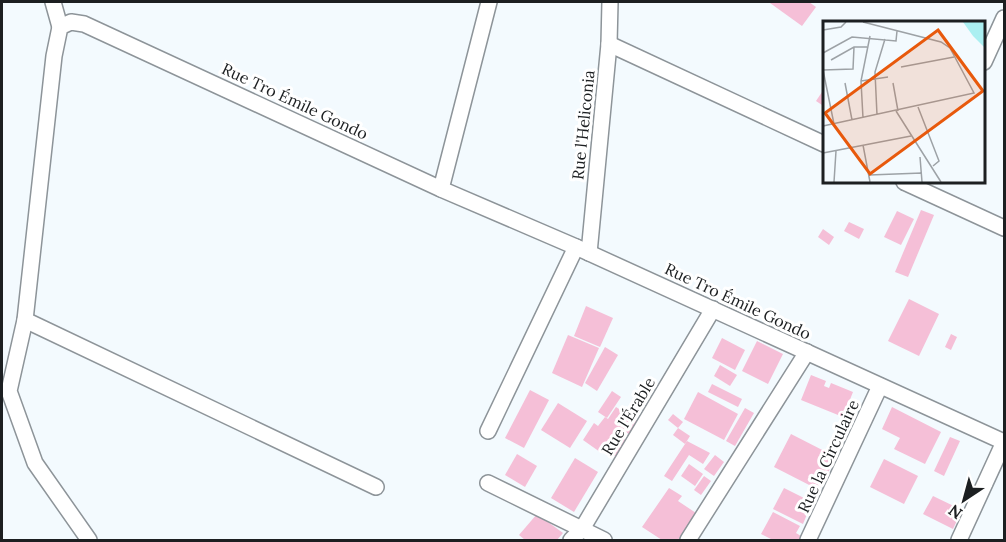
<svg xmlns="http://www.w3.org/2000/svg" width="1006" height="542" font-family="Lora,serif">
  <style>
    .building { fill: #f5bfd7 }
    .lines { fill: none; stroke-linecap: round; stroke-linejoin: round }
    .minor-casing { stroke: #8d9499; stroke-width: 18 }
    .minor { stroke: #fff; stroke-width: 15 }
    .labels { text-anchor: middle; stroke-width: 6; stroke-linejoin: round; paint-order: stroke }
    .street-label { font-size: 16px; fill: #1c1f21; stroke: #fff }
    .inset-road { fill: none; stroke: #9da2a6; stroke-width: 1.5 }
    .view { fill: #e8590c; fill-opacity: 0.15; stroke: #e8590c; stroke-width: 3 }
    .inset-edge { fill: none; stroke: #1c1f21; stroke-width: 3 }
  </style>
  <rect width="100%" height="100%" fill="#f3fafe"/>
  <!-- building -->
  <g class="building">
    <polygon points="771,2 809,2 816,7 802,26 770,3"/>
    <polygon points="824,89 824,102 822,105 816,101"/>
    <polygon points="921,210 934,215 908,277 895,272"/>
    <polygon points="897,211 914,219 901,245 884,237"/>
    <polygon points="849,222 864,229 859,239 844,231"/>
    <polygon points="823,229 834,237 829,245 818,237"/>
    <polygon points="909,299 939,314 919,356 888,341"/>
    <polygon points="586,306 613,318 600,347 574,336"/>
    <polygon points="951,334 957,337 951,350 945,347"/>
    <polygon points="568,335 599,348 582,387 552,373"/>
    <polygon points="722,338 745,350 735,370 712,358"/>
    <polygon points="757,341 783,354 768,384 742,371"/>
    <polygon points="605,347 618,355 597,391 585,383"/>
    <polygon points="720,365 737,375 730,386 714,376"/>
    <polygon points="811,375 826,381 824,386 829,388 831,383 853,392 843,417 801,400"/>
    <polygon points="712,384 742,399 738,407 708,392"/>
    <polygon points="530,390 549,400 524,448 505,438"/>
    <polygon points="612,391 621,397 607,418 598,412"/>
    <polygon points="698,392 738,414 724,440 684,419"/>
    <polygon points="558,403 587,421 570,448 541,430"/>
    <polygon points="616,407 640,423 631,436 625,431 621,437 627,441 616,457 603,448 600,452 583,440 594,423 598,426 605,417 608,419"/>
    <polygon points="892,407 941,432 925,464 894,449 900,438 882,429"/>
    <polygon points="745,408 754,413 735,446 726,441"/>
    <polygon points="673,414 683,422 678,428 668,420"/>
    <polygon points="678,428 690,436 685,444 673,435"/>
    <polygon points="791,434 836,457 819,490 774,467"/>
    <polygon points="950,437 960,441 944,476 934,471"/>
    <polygon points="687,441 710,453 703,464 689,455 672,481 664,476"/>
    <polygon points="517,454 537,466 525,487 505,475"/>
    <polygon points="715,455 724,462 714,476 704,469"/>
    <polygon points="575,458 598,472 574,512 551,498"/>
    <polygon points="884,459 918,476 904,504 870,487"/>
    <polygon points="689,464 703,474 695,486 681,476"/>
    <polygon points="704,476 711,481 701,495 694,490"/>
    <polygon points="669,488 682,496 678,501 696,513 678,540 662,540 642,527"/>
    <polygon points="784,488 812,502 803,524 773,509"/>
    <polygon points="933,496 962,510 953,529 923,514"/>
    <polygon points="773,512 800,526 796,533 801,536 799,540 773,540 761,534"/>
    <polygon points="537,514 563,533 557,540 525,540 519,535"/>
  </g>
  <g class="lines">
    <defs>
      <g id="minor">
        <polyline points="53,2 60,27"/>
        <polyline points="609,44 824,144"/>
        <polyline points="984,62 1004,18"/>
        <polyline points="904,182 1004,228"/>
        <polyline points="441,189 489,2"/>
        <polyline points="589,253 609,44 610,2"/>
        <polyline points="25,320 376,487"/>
        <polyline points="488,431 576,247"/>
        <polyline points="488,483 604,540"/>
        <polyline points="89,540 35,463 9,391 25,320 54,56 60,27 71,22 84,24 441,189 576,247 1004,442"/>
        <polyline points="571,540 582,529 713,309"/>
        <polyline points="688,540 807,352"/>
        <polyline points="808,540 880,386"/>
        <polyline points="959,540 1004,442"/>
      </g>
    </defs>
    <!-- minor casing -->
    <use href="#minor" class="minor-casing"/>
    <!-- minor -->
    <use href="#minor" class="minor"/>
  </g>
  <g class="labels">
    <!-- street labels -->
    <g class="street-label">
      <text transform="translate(295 101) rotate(25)" y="6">Rue Tro Émile Gondo</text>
      <text transform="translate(583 125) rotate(-84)" y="6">Rue l'Heliconia</text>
      <text transform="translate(738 301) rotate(25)" y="6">Rue Tro Émile Gondo</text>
      <text transform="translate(628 416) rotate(-59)" y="6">Rue l'Érable</text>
      <text transform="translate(828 456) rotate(-65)" y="6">Rue la Circulaire</text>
    </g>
  </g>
  <!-- overview -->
  <g transform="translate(823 21)">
    <rect width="162" height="162" fill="#f3fafe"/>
    <path d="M140,1H162V27L150,15Z" fill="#abeff1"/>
    <path class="inset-road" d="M0,9L18,6L23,1M0,32L29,16L73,20L74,10M8,39L31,26H44M78,46L131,36M0,49L11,103M0,49L30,48L31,26M38,60L65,56M22,62L29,99M70,62L75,90M95,86L116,140L110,145M73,90L118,161M54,94L52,51L62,18M40,97L38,60L47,15M0,105L151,72L127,27L118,21L40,1M40,124L47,161M0,132L88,115M97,136L99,161M46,154L99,152M11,161L13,130"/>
    <path class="view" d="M115,9L160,70L47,153L2,92Z"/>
    <rect width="162" height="162" class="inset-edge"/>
  </g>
  <!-- border -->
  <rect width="1006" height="542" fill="none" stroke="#1c1f21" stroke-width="6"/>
  <!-- north arrow -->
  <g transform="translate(964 500) rotate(216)" stroke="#ffffff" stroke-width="4.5" paint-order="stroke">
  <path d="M0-4.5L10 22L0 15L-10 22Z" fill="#1c1f21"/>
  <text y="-9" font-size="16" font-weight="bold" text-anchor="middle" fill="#1c1f21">N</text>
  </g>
</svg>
